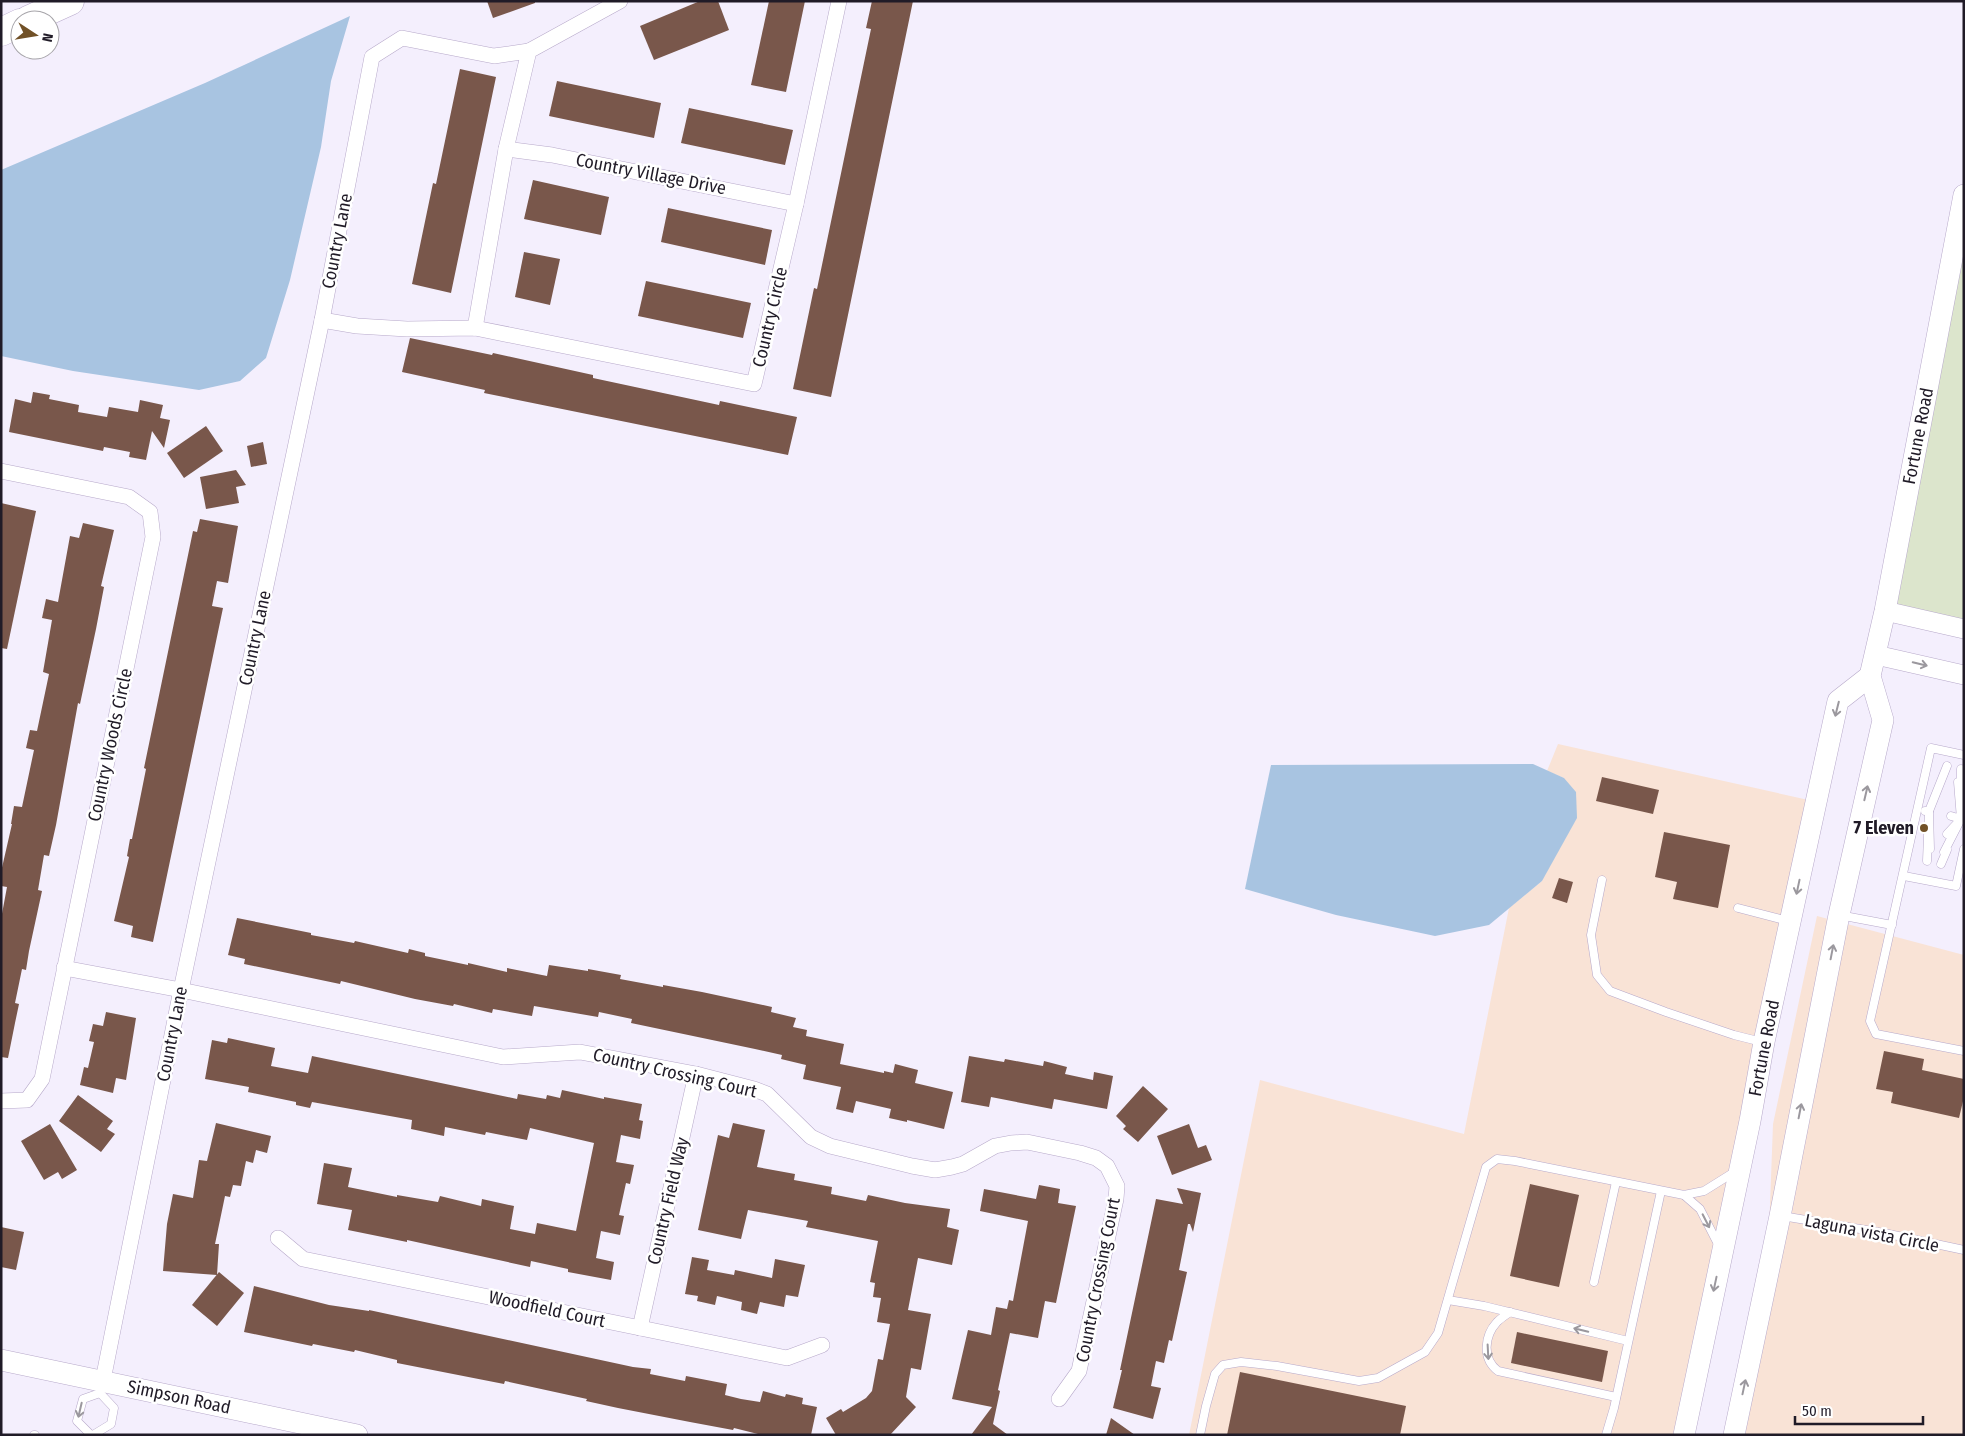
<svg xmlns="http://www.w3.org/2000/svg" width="1965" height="1436" font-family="'Fira Sans Condensed',sans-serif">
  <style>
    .commercial { fill: #f9e3d6 }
    .green { fill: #dce5cc }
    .water { fill: #a8c4e1 }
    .building { fill: #79574b }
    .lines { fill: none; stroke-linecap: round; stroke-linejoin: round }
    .service-casing { stroke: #b7a9ca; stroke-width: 9 }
    .minor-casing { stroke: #b7a9ca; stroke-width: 16 }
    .tertiary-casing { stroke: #b7a9ca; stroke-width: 20 }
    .secondary-casing { stroke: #b7a9ca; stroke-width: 22 }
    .motorway-casing { stroke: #b7a9ca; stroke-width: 29 }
    .service { stroke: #fff; stroke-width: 8 }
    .minor { stroke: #fff; stroke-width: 15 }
    .tertiary { stroke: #fff; stroke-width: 19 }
    .secondary { stroke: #fff; stroke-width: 21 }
    .motorway { stroke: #fff; stroke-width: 28 }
    .oneway { stroke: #9b989e }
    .poi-dot { fill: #715127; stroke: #fff; stroke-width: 2 }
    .labels { text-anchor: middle; stroke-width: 5; stroke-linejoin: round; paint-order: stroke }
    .street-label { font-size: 18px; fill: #201b27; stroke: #fff }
    .poi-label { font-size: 18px; font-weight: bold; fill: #201b27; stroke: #fff; text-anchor: end }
  </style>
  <rect width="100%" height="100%" fill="#f4effd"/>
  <!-- commercial -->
  <g class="commercial">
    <polygon points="1558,744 1822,803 1687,1435 1189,1435 1260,1080 1464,1134 1509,908 1542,881 1564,778 1547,771"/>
    <polygon points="1817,916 1964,955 1964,1435 1732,1435 1768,1259 1773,1124"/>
  </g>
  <!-- green -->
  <polygon class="green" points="1964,234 1964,621 1886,602"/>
  <!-- water -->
  <g class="water">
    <polygon points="350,16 331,81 321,147 290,280 266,358 240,381 199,390 73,371 1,356 1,170 205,83"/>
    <polygon points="1533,764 1564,778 1576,792 1577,818 1542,881 1489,925 1435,936 1336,915 1245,889 1271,765"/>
  </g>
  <!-- building -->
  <g class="building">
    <polygon points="487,1 535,1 535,3 493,18"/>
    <polygon points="700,1 718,1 729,30 654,60 640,26"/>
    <polygon points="769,1 805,1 786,92 751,85"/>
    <polygon points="872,1 913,1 831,397 793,389 814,288 817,289 871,29 866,28"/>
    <polygon points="460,69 496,77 451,293 412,284 433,183 436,184"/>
    <polygon points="557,81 661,103 654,138 549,116"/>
    <polygon points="689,108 793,130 785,165 681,143"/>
    <polygon points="533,180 609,197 601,235 524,219"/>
    <polygon points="668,208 772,230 765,265 661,242"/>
    <polygon points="524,252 560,259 550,305 515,297"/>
    <polygon points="646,281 751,303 743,338 638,316"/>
    <polygon points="410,338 492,355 493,353 593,375 593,378 719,405 720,401 797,417 788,455 484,393 485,390 402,372"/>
    <polygon points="33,392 50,395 49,399 79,405 78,412 107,417 109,407 138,412 140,400 163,405 160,418 170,420 164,448 152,431 146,460 129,457 130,452 104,447 103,451 9,432 15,399 31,403"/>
    <polygon points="206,426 223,451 184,478 167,453"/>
    <polygon points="263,442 267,464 251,467 247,446"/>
    <polygon points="236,470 246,485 236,487 239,503 206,509 200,477"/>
    <polygon points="1,503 36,511 7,649 1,648"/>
    <polygon points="200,519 238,526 228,583 217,581 212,606 223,608 153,942 131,937 133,926 114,921 129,857 127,856 130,839 132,839 146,769 144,768 193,531 197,532"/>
    <polygon points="83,523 114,530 101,586 104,587 96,629 80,704 78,703 56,825 49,856 44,855 38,890 42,891 29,951 26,970 22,969 15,1003 19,1004 15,1023 8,1058 1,1057 1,919 7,887 1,886 1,872 12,824 11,824 14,806 22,807 34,750 26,748 30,730 37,731 49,674 43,672 52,620 42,618 46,599 58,602 70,536 79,538"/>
    <polygon points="1602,777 1659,790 1653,814 1596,801"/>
    <polygon points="1664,832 1730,845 1718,908 1673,899 1677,882 1655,877"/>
    <polygon points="1559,878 1573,882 1567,903 1552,898"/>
    <polygon points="237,918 311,933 311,935 354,943 355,941 408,953 409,949 425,953 425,956 468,965 468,963 507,972 507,968 547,976 549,965 588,971 588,969 621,975 620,979 663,987 663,985 702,992 772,1007 771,1012 796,1018 793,1027 807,1030 806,1036 844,1044 840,1064 884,1073 884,1071 893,1073 895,1064 918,1070 915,1083 953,1092 944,1129 907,1120 907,1122 889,1118 891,1109 856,1101 853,1113 836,1109 841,1087 803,1079 806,1065 781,1059 782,1055 755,1049 631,1023 632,1019 599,1012 598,1017 534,1006 532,1016 493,1009 492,1013 454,1004 453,1006 415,999 341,981 340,984 244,964 245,959 228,955"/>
    <polygon points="106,1012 136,1018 126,1080 116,1078 113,1093 80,1085 84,1067 88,1068 94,1042 89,1041 93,1024 103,1026"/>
    <polygon points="228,1038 275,1048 271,1066 308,1073 312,1056 517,1099 518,1094 546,1099 547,1095 560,1098 562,1090 604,1099 604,1097 642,1104 639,1120 643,1121 640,1139 621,1135 616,1162 634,1165 630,1184 626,1183 619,1215 624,1216 620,1235 601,1231 596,1258 614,1262 611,1280 568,1272 568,1269 531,1261 530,1267 407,1240 407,1242 348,1230 352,1210 317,1204 324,1163 352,1168 348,1187 397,1197 397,1195 438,1202 440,1196 481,1206 482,1199 514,1206 510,1229 535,1234 537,1223 576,1231 594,1143 530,1128 527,1140 486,1132 485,1135 445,1127 444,1136 411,1129 412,1120 312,1102 310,1108 296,1105 296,1102 248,1092 249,1087 205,1079 212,1040 227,1043"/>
    <polygon points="1884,1051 1924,1059 1922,1070 1964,1079 1964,1097 1959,1118 1891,1103 1893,1092 1876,1089"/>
    <polygon points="969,1056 1004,1062 1005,1059 1043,1066 1044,1061 1067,1067 1065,1074 1093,1080 1094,1072 1113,1076 1107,1109 1054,1099 1052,1109 991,1097 989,1107 961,1102"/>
    <polygon points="1143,1086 1168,1109 1138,1142 1123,1129 1126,1126 1116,1116"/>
    <polygon points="78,1095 113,1121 107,1129 115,1134 101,1152 59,1121"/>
    <polygon points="216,1123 271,1136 267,1153 256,1150 253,1163 246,1161 241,1186 233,1185 230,1197 225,1196 215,1244 219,1244 217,1275 163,1271 167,1224 173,1194 193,1198 199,1160 207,1161"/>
    <polygon points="733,1123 765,1130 757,1167 795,1174 794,1180 832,1187 831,1194 866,1201 868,1195 905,1203 950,1209 947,1227 959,1230 952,1265 918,1258 908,1310 931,1314 921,1370 911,1368 906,1397 916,1407 890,1435 836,1435 826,1418 841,1409 843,1412 866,1398 872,1391 878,1359 883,1360 890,1324 877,1322 881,1298 873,1297 875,1283 870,1282 878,1241 806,1227 808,1221 748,1210 741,1239 698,1230 718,1135 729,1138"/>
    <polygon points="50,1124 77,1170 62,1179 58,1172 44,1180 21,1141"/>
    <polygon points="1189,1124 1198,1148 1206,1145 1212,1160 1172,1175 1157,1136"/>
    <polygon points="1530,1184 1579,1195 1559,1287 1510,1276"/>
    <polygon points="1039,1185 1060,1189 1058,1203 1076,1206 1056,1303 1045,1301 1038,1338 1010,1333 998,1390 1000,1391 993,1424 1008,1435 971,1435 992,1407 952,1399 968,1330 991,1335 996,1307 1007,1309 1009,1300 1013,1301 1028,1221 980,1211 984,1189 1036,1199"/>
    <polygon points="1177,1188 1201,1193 1193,1232 1190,1224 1188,1224 1179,1270 1187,1272 1172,1341 1169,1340 1164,1363 1156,1361 1151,1386 1161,1388 1153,1419 1113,1408 1122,1370 1120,1370 1156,1199 1183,1204"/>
    <polygon points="1,1227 24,1232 16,1270 1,1267"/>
    <polygon points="692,1257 709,1260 707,1270 734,1275 735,1270 772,1278 775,1259 805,1265 798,1297 786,1295 784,1307 760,1302 757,1314 741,1310 742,1302 717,1296 715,1305 697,1301 698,1296 685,1294"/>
    <polygon points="219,1272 244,1293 217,1326 192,1305"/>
    <polygon points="254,1286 329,1305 369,1311 369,1310 633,1367 651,1369 650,1374 685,1381 686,1376 727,1384 725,1395 741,1399 760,1402 763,1391 785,1397 786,1394 803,1398 802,1404 817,1407 811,1435 762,1435 734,1428 733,1430 690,1422 618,1408 586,1401 587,1399 505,1381 504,1384 397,1363 397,1360 355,1350 354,1352 313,1344 312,1346 244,1332"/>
    <polygon points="1517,1332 1608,1351 1602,1382 1511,1363"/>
    <polygon points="1240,1372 1406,1406 1400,1435 1227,1435"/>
    <polygon points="1111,1418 1135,1435 1106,1435"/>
  </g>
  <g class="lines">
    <defs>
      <g id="service">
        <polyline points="1964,755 1931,748 1870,1021 1876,1034 1964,1051"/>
        <polyline points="1958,782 1961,819 1961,769"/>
        <polyline points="1925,811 1929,811 1947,766"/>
        <polyline points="1951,816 1961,819 1960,816"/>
        <polyline points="1944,852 1961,819 1947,834"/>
        <polyline points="1927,861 1929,811 1930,849"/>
        <polyline points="1941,864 1947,850"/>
        <polyline points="1904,876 1956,886 1964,849"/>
        <polyline points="1602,880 1591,935 1597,975 1610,991 1666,1012 1734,1035 1762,1042"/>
        <polyline points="1738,908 1788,921"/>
        <polyline points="1839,915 1892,925"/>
        <polyline points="1684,1195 1700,1209 1719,1246"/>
        <polyline points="1782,1216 1884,1233 1964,1250"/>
        <polyline points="1594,1282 1616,1182"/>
        <polyline points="1448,1300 1484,1306 1628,1341"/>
        <path d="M1510,1312C1506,1315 1501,1318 1497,1322C1484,1336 1482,1359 1498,1371L1616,1397"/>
        <polyline points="34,1435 35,1435"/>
        <polyline points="91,1435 77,1421 83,1399 100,1393"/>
        <polyline points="93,1435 111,1424 114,1408 100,1393"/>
        <polyline points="1200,1435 1206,1406 1215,1374 1223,1365 1241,1362 1277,1366 1359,1381 1378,1378 1425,1352 1438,1333 1486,1167 1497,1159 1515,1161 1684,1195 1704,1191 1736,1171"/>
        <polyline points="1606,1435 1614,1408 1661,1191"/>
      </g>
      <g id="minor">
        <polyline points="506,149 552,155 796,204"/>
        <polyline points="322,320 357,326 407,329 475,328 754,384 796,204 839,1"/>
        <polyline points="475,328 506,149 529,51 620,1"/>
        <polyline points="1,471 129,497 150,512 153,537 42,1079 27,1100 1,1101"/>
        <polyline points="64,968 181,990 503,1057 580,1052 696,1074 754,1089 767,1094 811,1137 830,1146 912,1166 935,1170 952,1167 963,1164 995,1146 1011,1143 1027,1142 1080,1153 1096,1158 1107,1166 1117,1186 1116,1199 1079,1371 1059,1399"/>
        <polyline points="278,1238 303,1259 787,1358 822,1345"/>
        <polyline points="640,1328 696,1074"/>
        <polyline points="103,1380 181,990 322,320 372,57 402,38 494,56 529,51"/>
      </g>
      <g id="tertiary">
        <polyline points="1885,611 1964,629"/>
        <polyline points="1876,655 1964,675"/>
      </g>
      <g id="secondary">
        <polyline points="1,1360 357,1435"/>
        <polyline points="1684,1435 1750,1121 1764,1042 1838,701 1870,676"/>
        <polyline points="1734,1435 1780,1216 1839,915 1883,720 1870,676 1885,611 1964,195"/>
      </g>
      <g id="motorway">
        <polyline points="28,20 70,1"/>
        <polyline points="1,32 20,23"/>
      </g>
    </defs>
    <!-- service casing -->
    <use href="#service" class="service-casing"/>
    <!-- minor casing -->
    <use href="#minor" class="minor-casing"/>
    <!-- tertiary casing -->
    <use href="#tertiary" class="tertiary-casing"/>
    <!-- secondary casing -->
    <use href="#secondary" class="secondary-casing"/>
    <!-- motorway casing -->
    <use href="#motorway" class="motorway-casing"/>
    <!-- service -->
    <use href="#service" class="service"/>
    <!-- minor -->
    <use href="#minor" class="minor"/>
    <!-- tertiary -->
    <use href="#tertiary" class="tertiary"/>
    <!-- secondary -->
    <use href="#secondary" class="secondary"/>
    <!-- motorway -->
    <use href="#motorway" class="motorway"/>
  </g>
  <!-- one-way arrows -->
  <defs><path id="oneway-shaft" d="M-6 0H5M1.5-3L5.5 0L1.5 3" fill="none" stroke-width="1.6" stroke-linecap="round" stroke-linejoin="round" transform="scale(1.25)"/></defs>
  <g class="oneway">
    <use href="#oneway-shaft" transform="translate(1920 664) rotate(14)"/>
    <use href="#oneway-shaft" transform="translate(1837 709) rotate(104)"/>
    <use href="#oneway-shaft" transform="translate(1866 793) rotate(-77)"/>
    <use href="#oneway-shaft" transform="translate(1798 887) rotate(102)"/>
    <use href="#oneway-shaft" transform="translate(1832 952) rotate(-79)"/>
    <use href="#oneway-shaft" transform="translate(1800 1111) rotate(-79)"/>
    <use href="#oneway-shaft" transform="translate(1706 1221) rotate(63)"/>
    <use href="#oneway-shaft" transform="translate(1715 1284) rotate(102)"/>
    <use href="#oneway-shaft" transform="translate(1581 1330) rotate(-166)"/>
    <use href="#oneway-shaft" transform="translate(1488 1352) rotate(87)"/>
    <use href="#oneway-shaft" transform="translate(1744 1387) rotate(-78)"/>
    <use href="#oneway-shaft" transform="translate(80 1410) rotate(103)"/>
  </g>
  <!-- markers -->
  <circle class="poi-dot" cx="1924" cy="828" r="5"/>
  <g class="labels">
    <!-- street labels -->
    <g class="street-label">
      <text transform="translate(651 174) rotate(11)" y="6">Country Village Drive</text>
      <text transform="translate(337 241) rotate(-79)" y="6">Country Lane</text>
      <text transform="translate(770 317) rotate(-77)" y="6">Country Circle</text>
      <text transform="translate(1918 436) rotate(-79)" y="6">Fortune Road</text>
      <text transform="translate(255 638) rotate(-78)" y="6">Country Lane</text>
      <text transform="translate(110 745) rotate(-78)" y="6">Country Woods Circle</text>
      <text transform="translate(172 1034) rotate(-79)" y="6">Country Lane</text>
      <text transform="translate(1764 1048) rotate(-79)" y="6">Fortune Road</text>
      <text transform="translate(675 1073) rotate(13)" y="6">Country Crossing Court</text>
      <text transform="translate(668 1201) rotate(-77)" y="6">Country Field Way</text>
      <text transform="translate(1872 1233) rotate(11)" y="6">Laguna vista Circle</text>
      <text transform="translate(1098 1280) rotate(-79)" y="6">Country Crossing Court</text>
      <text transform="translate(547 1309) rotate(12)" y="6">Woodfield Court</text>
      <text transform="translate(179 1397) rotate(12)" y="6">Simpson Road</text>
    </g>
    <!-- poi labels -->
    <g class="poi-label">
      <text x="1914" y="834">7 Eleven</text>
    </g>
  </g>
  <!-- border -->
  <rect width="1965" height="1436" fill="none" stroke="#201b27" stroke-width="5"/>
  <!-- north arrow -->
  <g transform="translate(35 35) rotate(102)"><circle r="24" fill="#ffffff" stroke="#a6a4a9"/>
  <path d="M0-4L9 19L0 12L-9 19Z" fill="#715127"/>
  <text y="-8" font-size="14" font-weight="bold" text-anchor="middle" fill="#201b27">N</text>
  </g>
  <!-- scale -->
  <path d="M1795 1416v8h128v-8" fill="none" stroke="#201b27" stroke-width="2.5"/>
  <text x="1802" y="1416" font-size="15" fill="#201b27" stroke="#ffffff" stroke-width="4" paint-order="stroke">50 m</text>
</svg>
